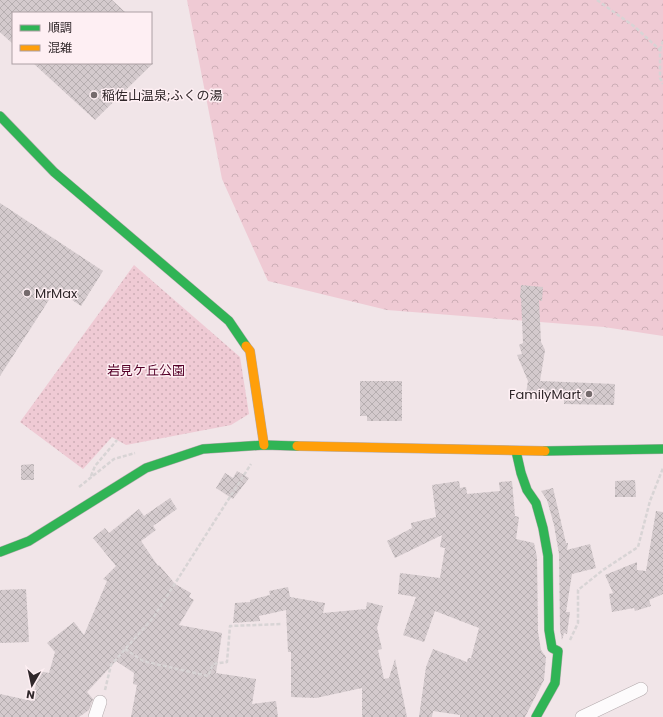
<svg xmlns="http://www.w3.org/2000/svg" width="663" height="717" font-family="Poppins,'Noto Sans JP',sans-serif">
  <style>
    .forest { fill: url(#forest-crowns) }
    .park { fill: url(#park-dots) }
    .building { fill: url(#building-cross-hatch) }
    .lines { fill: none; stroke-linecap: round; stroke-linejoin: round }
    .street-casing { stroke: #b3aaac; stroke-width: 14 }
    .fast-casing { stroke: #b3aaac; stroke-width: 10 }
    .slow-casing { stroke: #b3aaac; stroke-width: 10 }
    .path { stroke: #d8d4d5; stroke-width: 2.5; stroke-dasharray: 4 2; stroke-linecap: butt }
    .street { stroke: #fdfbfc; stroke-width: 13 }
    .fast { stroke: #30b455; stroke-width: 9 }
    .slow { stroke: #ff9f0a; stroke-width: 9 }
    .poi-dot { fill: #746a6c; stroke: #feeff3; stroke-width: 1.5 }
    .labels { text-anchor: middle; stroke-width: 3; stroke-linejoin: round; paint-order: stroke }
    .poi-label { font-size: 13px; fill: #30272a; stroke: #feeff3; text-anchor: start }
    .park-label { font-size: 13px; fill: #550028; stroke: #feeff3 }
  </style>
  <defs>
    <pattern id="forest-crowns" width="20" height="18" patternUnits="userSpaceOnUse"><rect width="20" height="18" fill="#efcad4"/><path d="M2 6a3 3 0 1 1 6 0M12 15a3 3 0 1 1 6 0" fill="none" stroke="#cdaeb6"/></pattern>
    <pattern id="park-dots" width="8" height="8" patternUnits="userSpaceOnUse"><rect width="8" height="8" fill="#efcad4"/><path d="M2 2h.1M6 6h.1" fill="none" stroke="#cdaeb6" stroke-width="1.8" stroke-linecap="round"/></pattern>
    <pattern id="building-cross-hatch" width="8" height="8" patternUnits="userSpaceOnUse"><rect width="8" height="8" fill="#d4cacd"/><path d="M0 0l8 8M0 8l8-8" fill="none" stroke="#b6aeb0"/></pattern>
  </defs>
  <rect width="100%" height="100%" fill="#f1e5e8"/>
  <!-- forest -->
  <polygon class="forest" points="187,0 663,0 663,336 604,327 387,310 268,281 222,179"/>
  <!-- park -->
  <polygon class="park" points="134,265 240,357 249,414 231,425 126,445 112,437 83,469 20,422"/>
  <!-- building -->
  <g class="building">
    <polygon points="0,0 112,0 126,13 13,13 13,44 0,32"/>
    <polygon points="33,63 153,63 95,120"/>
    <polygon points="0,203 103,271 81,306 56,289 0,376"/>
    <polygon points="521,285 543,287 542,301 539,300 541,342 545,350 540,381 615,384 614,405 564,404 564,399 538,395 537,401 534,394 526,393 528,381 517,355 522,354 519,345 523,343 521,298 520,298"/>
    <polygon points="360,381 402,381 402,421 367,421 367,416 360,416"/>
    <polygon points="34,464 34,480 21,480 21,465"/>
    <polygon points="237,471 249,478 233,499 216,488 225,473 233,478"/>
    <polygon points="635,480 636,497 615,497 615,481"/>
    <polygon points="459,481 460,488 466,487 467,494 500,491 499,482 512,481 515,516 519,517 516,539 534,543 537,557 538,632 541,650 546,657 544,680 525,717 460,717 460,715 433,711 432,717 419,717 426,667 433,649 467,662 468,658 471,658 479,628 435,611 424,642 403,635 416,597 398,594 400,573 440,578 445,548 440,547 442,535 395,558 387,541 412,528 411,523 436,517 432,485"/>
    <polygon points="553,488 566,543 568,543 567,550 590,544 596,568 572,574 566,612 570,612 567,634 564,633 562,640 560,629 559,554 554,525 547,500 541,491"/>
    <polygon points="170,498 177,509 153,526 156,530 141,541 158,566 159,565 175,584 191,593 189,597 194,600 179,625 222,633 216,673 256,679 252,704 276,701 278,717 131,717 137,685 133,684 134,673 116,661 87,692 93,699 89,710 79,717 0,717 0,694 32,701 39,671 49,673 55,652 47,643 74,622 84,635 107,581 103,579 116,566 93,538 105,528 109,533 139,509 144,516"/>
    <polygon points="656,511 663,512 663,594 649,600 651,606 635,611 634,608 612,612 609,594 613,593 605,575 637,562 637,570 646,571"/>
    <polygon points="288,587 290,597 325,603 323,613 366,609 367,602 383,606 377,628 382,649 378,650 384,679 389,678 395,659 407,717 362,717 362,688 316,698 291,697 291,652 288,652 286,610 259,616 260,621 233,623 235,603 250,602 250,600 270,595 269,591"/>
    <polygon points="26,589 29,642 0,643 0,590"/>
  </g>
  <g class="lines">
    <defs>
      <g id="street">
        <polyline points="95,717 100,702"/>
        <polyline points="582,717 641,689"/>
      </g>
      <g id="fast">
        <polyline points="0,116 54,172 229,321 246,346"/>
        <polyline points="516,451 521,473 527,490 536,503 543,528 548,556 549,630 552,648 558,651 555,683 536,717"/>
        <polyline points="545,451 663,449"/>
        <polyline points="0,552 29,541 146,468 203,449 264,445 297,446"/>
      </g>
      <g id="slow">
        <polyline points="246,346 250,351 264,445"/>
        <polyline points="297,446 545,451"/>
      </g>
    </defs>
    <!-- street casing -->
    <use href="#street" class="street-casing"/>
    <!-- fast casing -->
    <use href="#fast" class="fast-casing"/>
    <!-- slow casing -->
    <use href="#slow" class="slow-casing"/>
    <!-- path -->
    <g class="path">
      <polyline points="597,0 635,27 660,50 660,78 663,84"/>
      <polyline points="660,50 663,41"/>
      <polyline points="91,476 95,466 117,440"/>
      <polyline points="79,487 114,459 135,453"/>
      <polyline points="570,640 578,623 578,590 603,570 638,547 650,501 663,468"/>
      <polyline points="125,649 143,661 208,676 213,664 227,662 230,626 282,624"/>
      <polyline points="105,690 111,665 153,618 251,464"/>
    </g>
    <!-- street -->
    <use href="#street" class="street"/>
    <!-- fast -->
    <use href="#fast" class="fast"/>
    <!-- slow -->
    <use href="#slow" class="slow"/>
  </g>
  <!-- markers -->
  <g class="poi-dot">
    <circle cx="94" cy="95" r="4"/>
    <circle cx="27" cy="293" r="4"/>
    <circle cx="589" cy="394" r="4"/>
  </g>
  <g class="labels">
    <!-- poi labels -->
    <g class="poi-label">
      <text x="102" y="100">稲佐山温泉;ふくの湯</text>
      <text x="35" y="298">MrMax</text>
      <text x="581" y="399" text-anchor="end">FamilyMart</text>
    </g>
    <!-- park labels -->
    <g class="park-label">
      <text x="146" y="375">岩見ケ丘公園</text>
    </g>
  </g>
  <!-- legend -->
  <rect x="12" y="12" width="140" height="52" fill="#feeff3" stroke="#ac9fa3"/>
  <rect x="20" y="25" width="20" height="6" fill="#30b455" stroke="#ac9fa3"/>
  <text x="48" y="32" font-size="12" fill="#30272a">順調</text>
  <rect x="20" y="45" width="20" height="6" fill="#ff9f0a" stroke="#ac9fa3"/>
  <text x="48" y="52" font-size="12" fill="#30272a">混雑</text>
  <!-- north arrow -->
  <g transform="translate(32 685) rotate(189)" stroke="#feeff3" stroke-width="3" paint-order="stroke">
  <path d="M0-3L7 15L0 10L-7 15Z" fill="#30272a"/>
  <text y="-6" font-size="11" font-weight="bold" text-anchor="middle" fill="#30272a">N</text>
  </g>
</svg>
